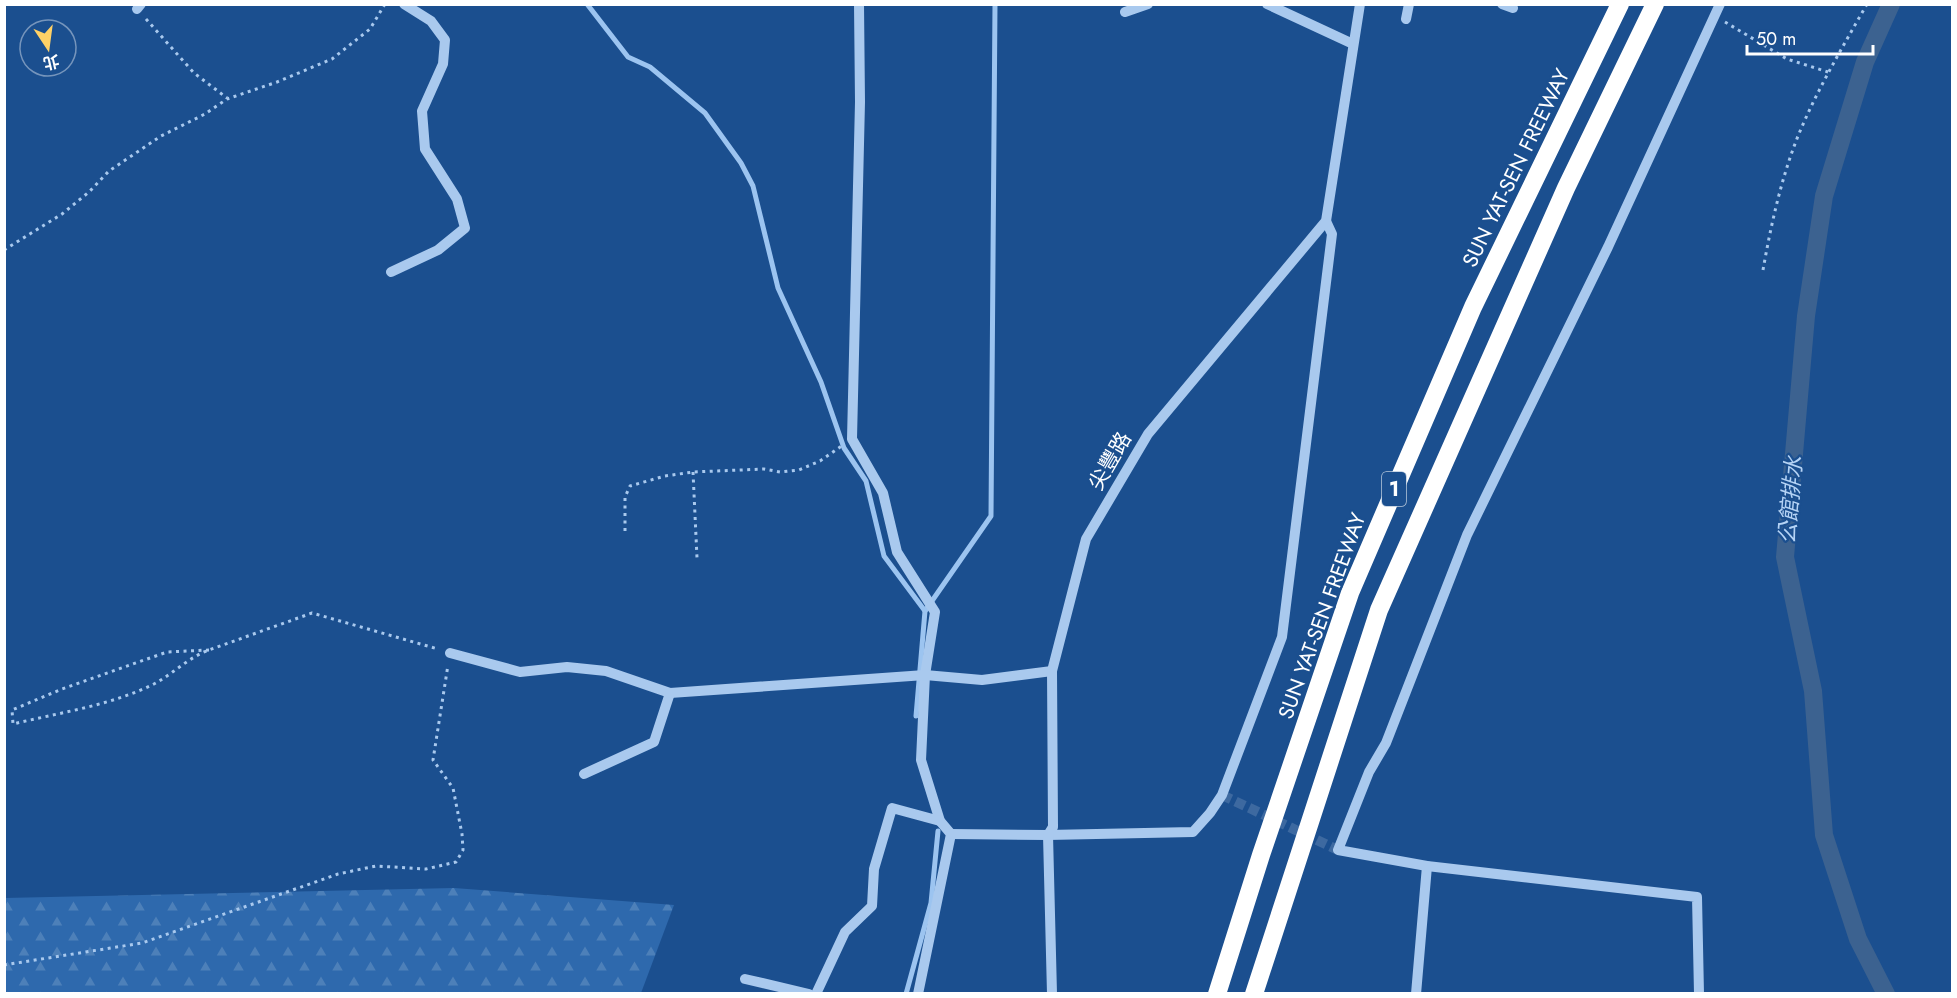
<svg xmlns="http://www.w3.org/2000/svg" width="1957" height="998" font-family="Jost,'Noto Sans TC',sans-serif">
  <style>
    .forest { fill: url(#forest-firs) }
    .lines { fill: none; stroke-linecap: round; stroke-linejoin: round }
    .stream { stroke: #9cc4f0; stroke-width: 5 }
    .canal { stroke: #3c6290; stroke-width: 18 }
    .minor-tunnel { stroke: #3d69a0; stroke-width: 10; stroke-dasharray: 10 5; stroke-linecap: butt }
    .path { stroke: #a9c9ee; stroke-width: 3; stroke-dasharray: 3 4.5; stroke-linecap: butt }
    .minor { stroke: #a9c9ee; stroke-width: 10 }
    .highway { stroke: #fff; stroke-width: 18 }
    .labels { text-anchor: middle; stroke-width: 4.5; stroke-linejoin: round; paint-order: stroke }
    .shield { fill: #1b4f8f; stroke: #bbcadd; stroke-width: 1.5 }
    .shield-label { font-size: 20px; font-weight: bold; fill: #fff }
    .street-label { font-size: 21px; fill: #fff; stroke: #1b4f8f }
    .water-label { font-size: 22px; font-style: italic; fill: #b5d3f5; stroke: #1b4f8f }
  </style>
  <defs>
    <pattern id="forest-firs" width="22" height="20" patternUnits="userSpaceOnUse" patternTransform="scale(1.5)"><rect width="22" height="20" fill="#2e69ad"/><path d="M5 1l3.5 6h-7zM16 11l3.5 6h-7z" fill="#4d80b9"/></pattern>
  </defs>
  <rect width="100%" height="100%" fill="#1b4f8f"/>
  <!-- forest -->
  <polygon class="forest" points="454,888 674,905 641,993 5,993 5,898"/>
  <g class="lines">
    <!-- stream -->
    <g class="stream">
      <polyline points="587,4 628,57 650,67 705,113 741,163 753,186 778,288 821,382 844,448 866,481 884,556 925,611"/>
      <polyline points="916,716 925,611 991,516 995,4"/>
      <polyline points="906,994 931,903 938,831"/>
    </g>
    <!-- canal -->
    <polyline class="canal" points="1886,994 1858,939 1824,835 1813,691 1785,557 1806,316 1824,196 1865,62 1891,4"/>
    <!-- minor-tunnel -->
    <polyline class="minor-tunnel" points="1222,795 1338,850"/>
    <!-- path -->
    <g class="path">
      <polyline points="146,19 194,73 227,98"/>
      <polyline points="1725,22 1787,59 1828,72"/>
      <polyline points="4,250 62,214 89,192 109,171 161,136 205,114 227,99 277,82 332,59 370,29 385,4"/>
      <path d="M1763,270C1771,225 1781,179 1798,136C1817,90 1842,48 1867,4"/>
      <polyline points="693,472 697,558"/>
      <polyline points="625,531 625,497 630,486 665,476 693,472 764,469 780,472 799,470 820,461 843,445"/>
      <path d="M209,650L167,652L62,689L12,710L13,724C58,713 107,706 150,686C171,676 187,658 209,650L312,613L438,649"/>
      <polyline points="4,965 142,943 338,874 376,866 426,869 456,862 463,850 462,834 453,788 433,760 448,665"/>
    </g>
    <!-- minor -->
    <g class="minor">
      <polyline points="859,4 860,102 852,439 883,493 897,552 935,612 925,675 921,760 940,821 951,834 918,994"/>
      <polyline points="1267,4 1353,44"/>
      <polyline points="1502,4 1513,8"/>
      <polyline points="137,9 141,4"/>
      <polyline points="1125,12 1148,4"/>
      <polyline points="1406,19 1409,4"/>
      <polyline points="391,272 438,250 465,228 457,199 425,149 422,111 443,64 445,40 431,21 404,4"/>
      <polyline points="450,653 520,672 567,667 606,671 670,693 654,742 584,774"/>
      <polyline points="670,693 925,675 982,680 1052,671"/>
      <polyline points="951,834 1048,835 1193,832 1210,813 1222,795 1282,637 1332,234 1326,221"/>
      <polyline points="745,979 809,994"/>
      <polyline points="816,994 845,932 872,906 874,869 892,808 940,821"/>
      <polyline points="1052,994 1048,835 1053,827 1052,671 1086,539 1148,434 1326,221 1360,4"/>
      <polyline points="1416,994 1427,866"/>
      <polyline points="1699,994 1697,897 1427,866 1338,850 1369,772 1386,743 1467,535 1608,247 1720,4"/>
    </g>
    <!-- highway -->
    <g class="highway">
      <polyline points="1217,994 1261,855 1350,593 1473,307 1620,4"/>
      <polyline points="1254,994 1379,610 1566,188 1655,4"/>
    </g>
  </g>
  <g class="labels">
    <!-- shield labels -->
    <rect class="shield" x="1382" y="472" width="24" height="34" rx="4.5"/>
    <g class="shield-label">
      <text x="1394" y="496">1</text>
    </g>
    <!-- street labels -->
    <g class="street-label">
      <text transform="translate(1516 168) rotate(-64)" y="7">SUN YAT-SEN FREEWAY</text>
      <text transform="translate(1110 461) rotate(-60)" y="7">尖豐路</text>
      <text transform="translate(1322 616) rotate(-70)" y="7">SUN YAT-SEN FREEWAY</text>
    </g>
    <!-- water labels -->
    <g class="water-label">
      <text transform="translate(1790 500) rotate(-85)" y="8">公館排水</text>
    </g>
  </g>
  <!-- border -->
  <rect width="1957" height="998" fill="none" stroke="#ffffff" stroke-width="12"/>
  <!-- north arrow -->
  <g transform="translate(48 48) rotate(167)"><circle r="28" fill="#1b4f8f" stroke="#7695bc" stroke-width="1.5"/>
  <path d="M0-4.5L10 22L0 15L-10 22Z" fill="#ffd166"/>
  <text y="-9" font-size="16" font-weight="bold" text-anchor="middle" fill="#ffffff">北</text>
  </g>
  <!-- scale -->
  <path d="M1747 45v9h126v-9" fill="none" stroke="#ffffff" stroke-width="3"/>
  <text x="1756" y="45" font-size="18" fill="#ffffff" stroke="#1b4f8f" stroke-width="4.5" paint-order="stroke">50 m</text>
</svg>
